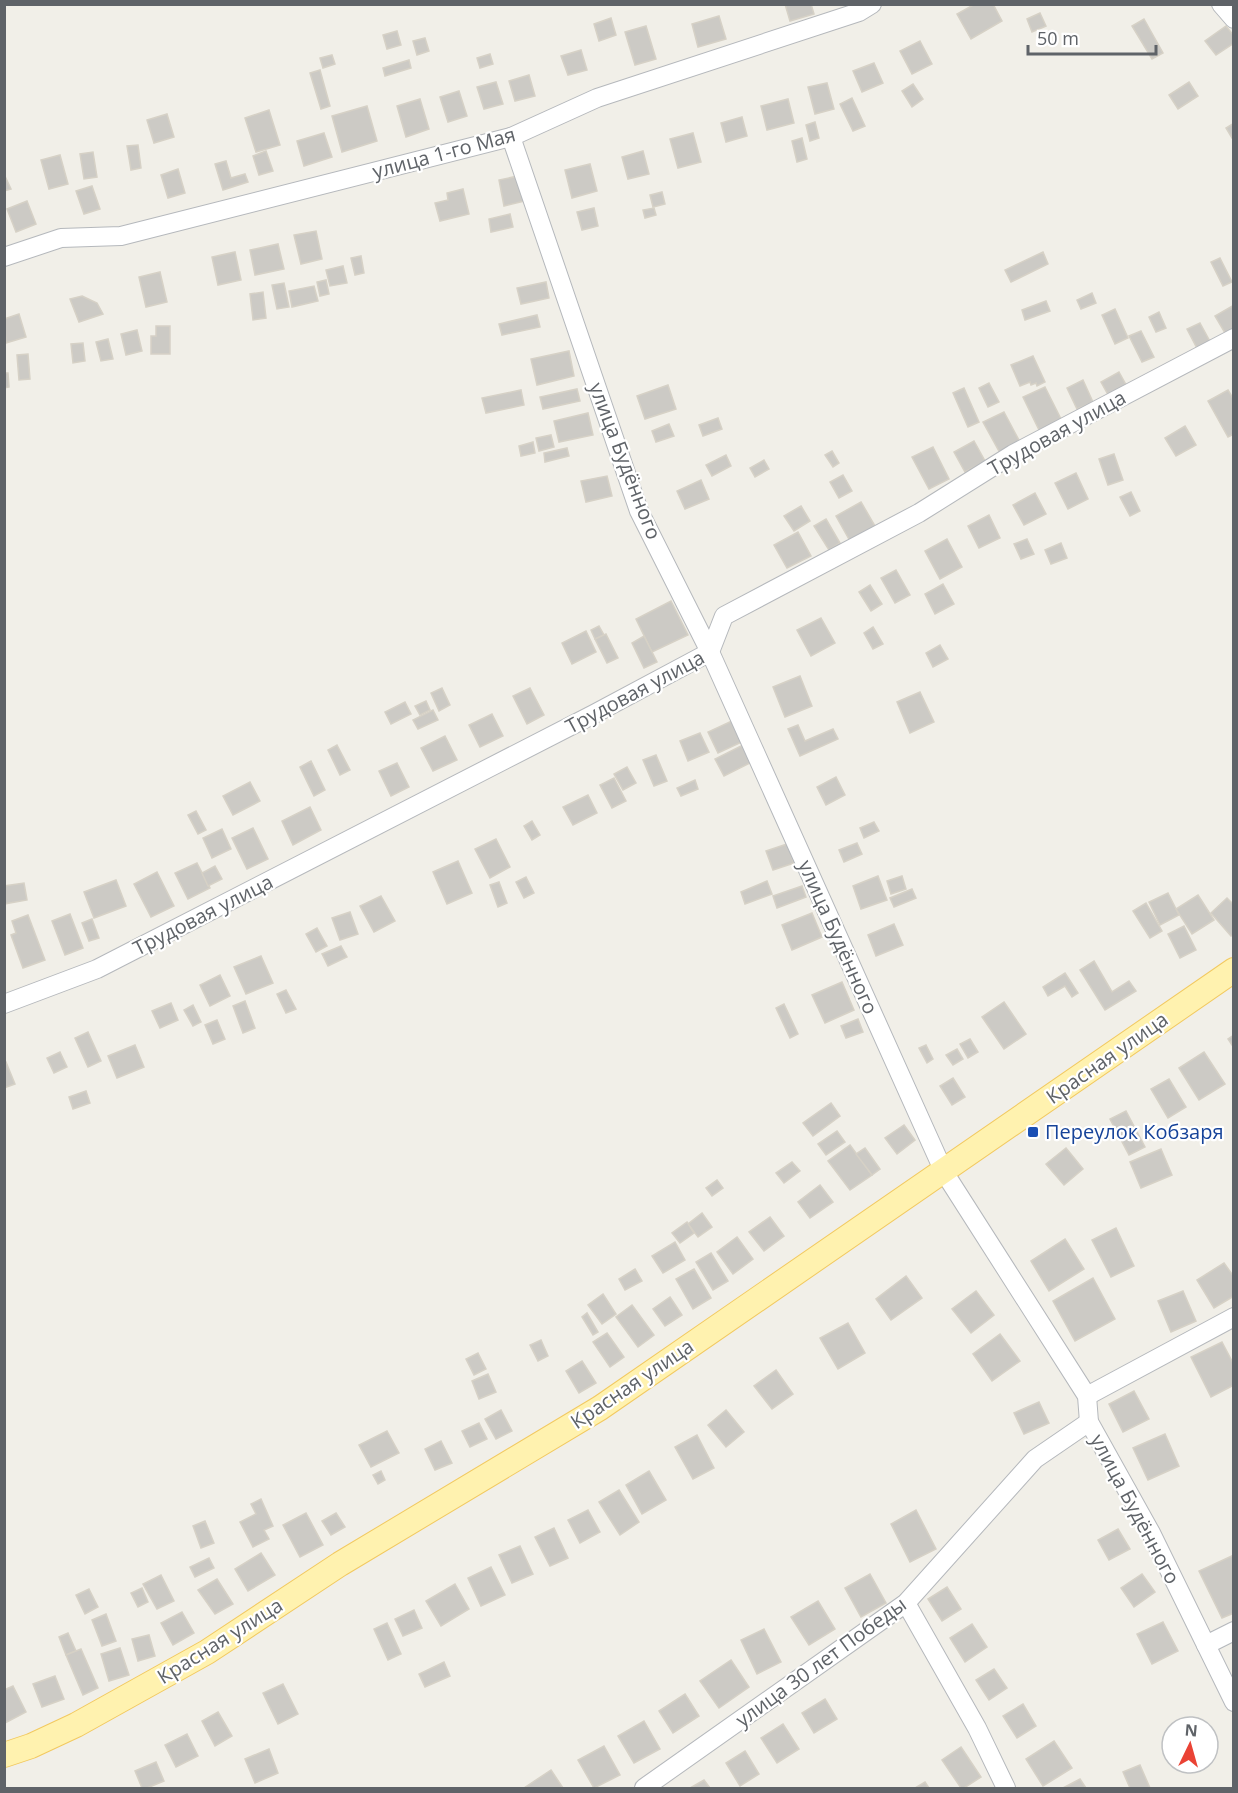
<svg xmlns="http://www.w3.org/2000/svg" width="1238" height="1793" font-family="'Open Sans',sans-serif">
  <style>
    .building { fill: #cccac5; stroke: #d6d1c6; stroke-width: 1.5 }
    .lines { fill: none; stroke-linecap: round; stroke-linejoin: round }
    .minor-casing { stroke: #b5b8bc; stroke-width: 20 }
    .major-casing { stroke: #f2c960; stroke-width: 26 }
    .minor { stroke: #fff; stroke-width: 18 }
    .major { stroke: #fff2af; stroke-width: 24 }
    .transit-dot { fill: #1a4fb4; stroke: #fff; stroke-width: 2 }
    .labels { text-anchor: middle; stroke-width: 4.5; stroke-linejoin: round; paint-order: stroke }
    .street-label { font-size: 20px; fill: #5f6368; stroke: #fff }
    .transit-label { font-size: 20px; fill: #164399; stroke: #fff; text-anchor: start }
  </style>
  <rect width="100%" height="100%" fill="#f1efe8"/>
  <!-- building -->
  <g class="building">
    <polygon points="785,4 811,4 814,14 790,21"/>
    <polygon points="975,4 993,4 1002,21 971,39 957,14"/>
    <polygon points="1040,13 1046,26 1032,32 1027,19"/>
    <polygon points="719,16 726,39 698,47 692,24"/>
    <polygon points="611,18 616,35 599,41 594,24"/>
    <polygon points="1144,19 1163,53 1152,59 1132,26"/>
    <polygon points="646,26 656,59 635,65 625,32"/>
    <polygon points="1226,26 1234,36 1234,43 1216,55 1205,41"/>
    <polygon points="397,31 401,45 387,49 383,35"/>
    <polygon points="425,38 429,51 417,55 413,41"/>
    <polygon points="920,41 932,64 912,74 900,51"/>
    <polygon points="581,50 587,70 568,75 561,56"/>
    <polygon points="490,54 493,64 480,68 477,58"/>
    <polygon points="332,55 335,64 323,68 320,58"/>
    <polygon points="409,60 411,68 385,76 383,68"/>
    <polygon points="874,63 883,83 862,92 853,71"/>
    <polygon points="320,70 330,106 321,109 310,73"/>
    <polygon points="529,75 535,96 515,101 509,81"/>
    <polygon points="496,82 503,104 484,109 477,87"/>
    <polygon points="1189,82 1198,96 1178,109 1169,95"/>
    <polygon points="827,83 834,109 815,114 808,87"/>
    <polygon points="913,84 923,99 912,107 902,91"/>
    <polygon points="459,91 467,116 448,122 440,97"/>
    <polygon points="852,98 865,126 853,131 840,104"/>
    <polygon points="420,99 429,129 406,137 397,106"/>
    <polygon points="788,99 794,123 767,130 761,106"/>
    <polygon points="367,106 377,141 342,152 332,116"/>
    <polygon points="269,110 280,145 256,152 245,118"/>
    <polygon points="167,114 174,137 154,143 147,120"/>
    <polygon points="742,117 747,136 726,142 721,123"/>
    <polygon points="815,122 819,138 810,141 806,125"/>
    <polygon points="1234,123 1234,137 1232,138 1226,128"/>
    <polygon points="324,133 332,157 304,166 297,141"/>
    <polygon points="693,133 701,162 678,168 670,139"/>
    <polygon points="802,138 807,159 797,162 792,141"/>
    <polygon points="138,145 141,168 131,170 127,146"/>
    <polygon points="266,151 273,171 259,175 253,156"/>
    <polygon points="643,151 649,174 628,179 622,157"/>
    <polygon points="93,152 97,177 84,179 80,154"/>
    <polygon points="60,155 68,184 49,189 41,160"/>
    <polygon points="226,161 231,178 245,174 248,182 223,190 215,164"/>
    <polygon points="590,164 597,191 572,198 565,170"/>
    <polygon points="178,169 185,193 168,198 161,175"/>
    <polygon points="4,174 11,189 4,191"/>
    <polygon points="523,175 529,200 504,206 499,180"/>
    <polygon points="92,186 100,209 84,214 76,191"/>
    <polygon points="463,189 469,214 440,221 435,203 448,200 447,193"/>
    <polygon points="662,192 665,204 653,207 650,195"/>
    <polygon points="27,201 36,224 16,232 7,209"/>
    <polygon points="594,208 598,226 582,230 577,212"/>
    <polygon points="654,208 656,215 645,218 643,210"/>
    <polygon points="510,214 513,227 491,232 489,219"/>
    <polygon points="316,231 322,259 301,264 294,235"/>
    <polygon points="278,244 284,269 255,275 250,250"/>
    <polygon points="235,252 241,280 218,285 212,257"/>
    <polygon points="1043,252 1048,264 1011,282 1005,270"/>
    <polygon points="361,256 364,273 355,275 351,258"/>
    <polygon points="1220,258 1232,282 1223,286 1211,262"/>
    <polygon points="343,266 347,283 330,286 326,270"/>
    <polygon points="160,272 167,302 146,307 139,277"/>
    <polygon points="326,280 329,294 320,296 317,282"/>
    <polygon points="546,282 549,298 521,304 517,288"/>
    <polygon points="284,283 289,307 277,309 272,285"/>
    <polygon points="314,286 318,301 292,307 289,291"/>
    <polygon points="263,292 266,318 253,320 250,294"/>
    <polygon points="1092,293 1096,303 1081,309 1077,300"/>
    <polygon points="82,296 97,303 103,314 79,322 70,299"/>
    <polygon points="1046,301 1050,311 1025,320 1022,310"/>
    <polygon points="1234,305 1234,335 1228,338 1215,316"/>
    <polygon points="1115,309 1128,338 1115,344 1102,315"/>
    <polygon points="1159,312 1166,328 1156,332 1149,317"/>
    <polygon points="19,314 26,337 6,343 4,319"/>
    <polygon points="537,315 540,327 502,335 499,324"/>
    <polygon points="1200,323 1213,347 1200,354 1187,329"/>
    <polygon points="156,326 170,326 170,354 151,354 151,336 156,336"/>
    <polygon points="137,330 142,351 126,355 121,334"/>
    <polygon points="1141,331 1154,357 1142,362 1129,336"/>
    <polygon points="108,339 113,359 101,361 96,342"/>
    <polygon points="83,343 85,361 73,363 71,344"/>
    <polygon points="569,351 574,376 537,385 531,359"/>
    <polygon points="28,354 30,379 19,380 17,355"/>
    <polygon points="1033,356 1045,382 1037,386 1036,383 1031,385 1030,382 1020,386 1011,365"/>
    <polygon points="1119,372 1129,390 1111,400 1101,382"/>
    <polygon points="4,373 8,373 9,387 4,388"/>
    <polygon points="1083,380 1093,402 1077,409 1067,388"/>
    <polygon points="989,383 999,402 988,407 979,388"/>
    <polygon points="668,385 676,409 645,419 637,396"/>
    <polygon points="1045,387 1062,421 1040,432 1023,397"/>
    <polygon points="964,388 979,422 968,427 953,393"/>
    <polygon points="577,389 580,401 543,409 540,397"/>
    <polygon points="521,390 524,405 486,413 482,398"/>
    <polygon points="1228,390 1234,400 1234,434 1228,437 1208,401"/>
    <polygon points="1004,412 1020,442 1000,453 983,422"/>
    <polygon points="588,413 593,435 559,442 554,421"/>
    <polygon points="718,418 722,429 703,436 699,425"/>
    <polygon points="669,424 674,436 656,442 652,431"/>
    <polygon points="1185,426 1196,445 1176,456 1165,438"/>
    <polygon points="551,435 554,447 539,451 536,438"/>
    <polygon points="974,441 985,461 965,472 954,452"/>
    <polygon points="533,442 535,453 521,456 519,446"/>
    <polygon points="933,447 949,479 929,489 912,457"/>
    <polygon points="567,448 569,456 545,462 544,453"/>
    <polygon points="832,451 839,463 833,467 825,455"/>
    <polygon points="1114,454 1123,480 1108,485 1099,459"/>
    <polygon points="726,455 731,466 712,476 706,465"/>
    <polygon points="764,460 769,469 755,477 750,468"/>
    <polygon points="1076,473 1088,499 1068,509 1055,483"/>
    <polygon points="843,475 852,491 839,498 830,482"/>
    <polygon points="607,476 612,496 586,502 581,481"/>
    <polygon points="701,480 709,499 685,509 677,491"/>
    <polygon points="1131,492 1140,511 1130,516 1120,497"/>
    <polygon points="1035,493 1046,514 1024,525 1013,505"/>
    <polygon points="861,502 875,526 850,541 836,516"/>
    <polygon points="801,506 810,521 794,531 784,516"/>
    <polygon points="989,515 1000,538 979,548 968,526"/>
    <polygon points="826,519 840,543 829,550 814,526"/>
    <polygon points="798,532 811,556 787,568 774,545"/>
    <polygon points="947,539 962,567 940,579 925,551"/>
    <polygon points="1027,539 1034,554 1021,559 1014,544"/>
    <polygon points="1061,543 1067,558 1051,564 1045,550"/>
    <polygon points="896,570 910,595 895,603 881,578"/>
    <polygon points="943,584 954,604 935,614 925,594"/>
    <polygon points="870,585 882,604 871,611 859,592"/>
    <polygon points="671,601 688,635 652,652 636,619"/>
    <polygon points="821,618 835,643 811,656 797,630"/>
    <polygon points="599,626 604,635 595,639 591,630"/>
    <polygon points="873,627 883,644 873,649 864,633"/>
    <polygon points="586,631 596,652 572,664 562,643"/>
    <polygon points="606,634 618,658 607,663 595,639"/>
    <polygon points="644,636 657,662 644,668 632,643"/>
    <polygon points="940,645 948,659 933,667 926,653"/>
    <polygon points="800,676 812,706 785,717 773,687"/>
    <polygon points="442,688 450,705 439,711 431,693"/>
    <polygon points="530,688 544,715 527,724 513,696"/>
    <polygon points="920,692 934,722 910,733 897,702"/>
    <polygon points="426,701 430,710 420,715 415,706"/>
    <polygon points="405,702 411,714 391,724 385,712"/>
    <polygon points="433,710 438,720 418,729 413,720"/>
    <polygon points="492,714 503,736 480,747 469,725"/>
    <polygon points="734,720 744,741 718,753 708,732"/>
    <polygon points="798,725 805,741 833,729 838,739 800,756 788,729"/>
    <polygon points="700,733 709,752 688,761 680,741"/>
    <polygon points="445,736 457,760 433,771 421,748"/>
    <polygon points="337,745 350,770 340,775 328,750"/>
    <polygon points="743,745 752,762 724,776 715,759"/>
    <polygon points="656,755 667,781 654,786 643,760"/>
    <polygon points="311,761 325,790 314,796 300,767"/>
    <polygon points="397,763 409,787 391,796 379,771"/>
    <polygon points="627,767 636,783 623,790 614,774"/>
    <polygon points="836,777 845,795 826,805 817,787"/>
    <polygon points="614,778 626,801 612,808 600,785"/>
    <polygon points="695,780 698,789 681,796 677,788"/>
    <polygon points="250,782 260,801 233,815 223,796"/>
    <polygon points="588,795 597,813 573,825 563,807"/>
    <polygon points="310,807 321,830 293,845 282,821"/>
    <polygon points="196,811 206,830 198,834 188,815"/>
    <polygon points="532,821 540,835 532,840 524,826"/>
    <polygon points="874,822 879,831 864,838 860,828"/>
    <polygon points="253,828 268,859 247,869 232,838"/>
    <polygon points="222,829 231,849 212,858 203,838"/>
    <polygon points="496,839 510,867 490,878 475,849"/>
    <polygon points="857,843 862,854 844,862 839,850"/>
    <polygon points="787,844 794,863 773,870 766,851"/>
    <polygon points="458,861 472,893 447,904 433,872"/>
    <polygon points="197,863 210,888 188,899 175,873"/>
    <polygon points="215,866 222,879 208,886 202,873"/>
    <polygon points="157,872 174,906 151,917 134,884"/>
    <polygon points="878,876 887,900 861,909 853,886"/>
    <polygon points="902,876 906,889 891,894 887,881"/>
    <polygon points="526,877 534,893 524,898 516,882"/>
    <polygon points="116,880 126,906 94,918 84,892"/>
    <polygon points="767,881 772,894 745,904 741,892"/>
    <polygon points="499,882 507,903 498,907 490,885"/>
    <polygon points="24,883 27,900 4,904 4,886"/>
    <polygon points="802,886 806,897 777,908 773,896"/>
    <polygon points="912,889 916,898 894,907 890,898"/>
    <polygon points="1168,893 1179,915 1160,925 1149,902"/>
    <polygon points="1198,895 1214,920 1192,934 1176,909"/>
    <polygon points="381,896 395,921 374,932 360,906"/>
    <polygon points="1227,898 1234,905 1234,934 1231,936 1211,913"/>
    <polygon points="1146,903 1162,931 1150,938 1133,911"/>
    <polygon points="350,912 358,934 340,940 332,918"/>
    <polygon points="812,913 822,937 792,950 782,925"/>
    <polygon points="70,914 83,948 65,955 52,921"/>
    <polygon points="28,915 45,960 23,968 11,935 16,933 12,921"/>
    <polygon points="92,919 99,938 89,941 82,923"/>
    <polygon points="894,924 903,945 876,956 868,935"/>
    <polygon points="1184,926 1196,950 1180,958 1168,934"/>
    <polygon points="317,928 327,946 316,952 306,934"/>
    <polygon points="341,946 347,957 328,966 322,954"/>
    <polygon points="261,956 273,983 246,994 234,967"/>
    <polygon points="1094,961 1112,992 1129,981 1136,991 1105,1010 1080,970"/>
    <polygon points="1065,973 1078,993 1072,997 1065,986 1048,996 1043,987"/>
    <polygon points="220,975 230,996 210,1006 200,985"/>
    <polygon points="842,982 854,1010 825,1023 812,995"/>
    <polygon points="286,990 296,1009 286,1013 277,994"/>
    <polygon points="245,1001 255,1028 243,1033 233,1006"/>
    <polygon points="1004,1002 1026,1034 1004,1049 982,1017"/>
    <polygon points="171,1003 178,1020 160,1028 152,1011"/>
    <polygon points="784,1004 798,1034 790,1038 776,1008"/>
    <polygon points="193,1005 201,1022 193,1026 184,1010"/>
    <polygon points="858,1019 863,1032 846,1038 841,1026"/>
    <polygon points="217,1020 225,1039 213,1044 205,1025"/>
    <polygon points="88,1032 101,1061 88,1067 75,1038"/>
    <polygon points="1234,1035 1234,1048 1228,1039"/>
    <polygon points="970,1039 978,1052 968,1058 960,1044"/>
    <polygon points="135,1045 144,1067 117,1078 108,1056"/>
    <polygon points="926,1045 933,1059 927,1063 919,1048"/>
    <polygon points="957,1049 963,1059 953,1065 946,1055"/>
    <polygon points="60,1052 67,1067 54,1073 47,1058"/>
    <polygon points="1204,1052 1225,1084 1199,1100 1179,1068"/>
    <polygon points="6,1062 15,1084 4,1088 4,1063"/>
    <polygon points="953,1078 965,1097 952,1105 940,1086"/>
    <polygon points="1169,1079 1186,1107 1168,1118 1151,1089"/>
    <polygon points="86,1091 90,1103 73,1109 69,1097"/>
    <polygon points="831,1103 840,1116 813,1136 803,1123"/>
    <polygon points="1126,1111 1145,1147 1129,1155 1110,1119"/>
    <polygon points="904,1125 915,1140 897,1154 885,1138"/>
    <polygon points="837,1131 845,1142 826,1155 818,1144"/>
    <polygon points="850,1145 872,1175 850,1190 828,1161"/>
    <polygon points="865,1148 880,1169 872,1175 856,1154"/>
    <polygon points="1066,1148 1083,1169 1064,1185 1046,1164"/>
    <polygon points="1161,1149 1172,1175 1141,1188 1130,1162"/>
    <polygon points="792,1162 800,1171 784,1183 776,1173"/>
    <polygon points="717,1180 723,1188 712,1196 706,1188"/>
    <polygon points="820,1185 833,1202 810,1218 798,1202"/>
    <polygon points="702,1213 712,1227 698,1237 688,1224"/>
    <polygon points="770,1217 784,1236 764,1251 749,1232"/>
    <polygon points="687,1222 694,1233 680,1243 672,1233"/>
    <polygon points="1116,1228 1134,1266 1111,1277 1092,1240"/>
    <polygon points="737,1237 753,1259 733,1274 717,1252"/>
    <polygon points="1065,1239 1084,1269 1049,1291 1031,1261"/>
    <polygon points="675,1242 685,1260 663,1273 652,1256"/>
    <polygon points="711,1253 728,1281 713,1290 696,1262"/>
    <polygon points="1224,1263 1234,1277 1234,1296 1214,1308 1197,1280"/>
    <polygon points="635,1269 642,1281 625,1290 619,1279"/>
    <polygon points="694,1269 711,1298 693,1309 676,1279"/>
    <polygon points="906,1276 922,1298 891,1320 876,1299"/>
    <polygon points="1093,1278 1115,1319 1075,1341 1053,1301"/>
    <polygon points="976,1291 994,1315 971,1333 952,1309"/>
    <polygon points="1183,1291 1196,1321 1171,1332 1158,1301"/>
    <polygon points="603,1294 616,1314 602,1324 588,1305"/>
    <polygon points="670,1297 682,1315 665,1326 653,1309"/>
    <polygon points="632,1305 654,1335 638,1347 616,1317"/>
    <polygon points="587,1313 598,1332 593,1335 582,1317"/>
    <polygon points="848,1323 865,1353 838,1369 820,1338"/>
    <polygon points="607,1333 624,1357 610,1367 593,1342"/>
    <polygon points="1000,1334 1020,1361 992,1381 973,1354"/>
    <polygon points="541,1340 548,1356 538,1361 530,1345"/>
    <polygon points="1222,1342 1234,1365 1234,1385 1211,1397 1191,1357"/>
    <polygon points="478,1353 486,1369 474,1375 466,1359"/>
    <polygon points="582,1361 596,1383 579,1393 566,1371"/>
    <polygon points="776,1370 793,1394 772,1409 754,1386"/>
    <polygon points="488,1374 496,1392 479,1399 472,1381"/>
    <polygon points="1134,1391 1149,1419 1123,1432 1109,1404"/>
    <polygon points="1039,1402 1049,1423 1024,1434 1014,1413"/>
    <polygon points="501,1410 512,1431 496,1439 485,1419"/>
    <polygon points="726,1410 744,1432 726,1447 708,1425"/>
    <polygon points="479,1423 487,1439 470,1447 462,1431"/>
    <polygon points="387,1431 399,1453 371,1467 359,1445"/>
    <polygon points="1165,1434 1179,1466 1148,1480 1133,1448"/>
    <polygon points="697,1435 714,1468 693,1479 675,1447"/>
    <polygon points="441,1441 452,1463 435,1470 425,1449"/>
    <polygon points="381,1471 385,1480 378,1484 373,1475"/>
    <polygon points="649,1471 666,1500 642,1514 626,1485"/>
    <polygon points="619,1490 639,1522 620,1535 599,1502"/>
    <polygon points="261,1499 273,1526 264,1530 269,1539 253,1547 240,1522 256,1514 251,1504"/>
    <polygon points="588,1510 600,1532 580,1543 568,1520"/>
    <polygon points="916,1510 936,1549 910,1562 891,1524"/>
    <polygon points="306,1513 323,1545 300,1557 283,1525"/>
    <polygon points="336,1513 345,1527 331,1535 322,1521"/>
    <polygon points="205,1521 214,1543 201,1548 193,1526"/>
    <polygon points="554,1528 568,1558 550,1566 535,1537"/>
    <polygon points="1118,1529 1130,1549 1109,1560 1098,1540"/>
    <polygon points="520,1546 533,1574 512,1583 499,1555"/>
    <polygon points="261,1553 275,1575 248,1591 235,1569"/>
    <polygon points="1234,1555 1234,1613 1222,1618 1199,1571"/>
    <polygon points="209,1558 214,1568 195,1577 190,1567"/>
    <polygon points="491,1567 505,1595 481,1606 468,1578"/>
    <polygon points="870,1574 886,1603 861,1617 845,1588"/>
    <polygon points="1142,1574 1155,1592 1134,1607 1121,1588"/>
    <polygon points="161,1575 174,1601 157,1609 143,1584"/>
    <polygon points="217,1579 233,1604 215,1614 198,1590"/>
    <polygon points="455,1584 469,1609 441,1626 426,1601"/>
    <polygon points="947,1587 961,1609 942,1621 928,1599"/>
    <polygon points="142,1588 148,1602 138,1607 131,1593"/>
    <polygon points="89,1589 98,1607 85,1614 76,1595"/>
    <polygon points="818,1601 835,1629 809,1645 791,1617"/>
    <polygon points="414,1610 422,1628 403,1636 395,1619"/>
    <polygon points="182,1612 194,1633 173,1645 161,1623"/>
    <polygon points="106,1614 116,1641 102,1646 92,1620"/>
    <polygon points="1163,1622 1178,1651 1152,1664 1137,1634"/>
    <polygon points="387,1623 401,1654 388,1660 374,1629"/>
    <polygon points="972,1624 987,1647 965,1662 950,1638"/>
    <polygon points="764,1629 781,1662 757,1674 741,1640"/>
    <polygon points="68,1633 76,1651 66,1655 59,1637"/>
    <polygon points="149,1635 155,1656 138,1661 132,1639"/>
    <polygon points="120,1648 129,1675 109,1681 101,1654"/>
    <polygon points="81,1649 98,1688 83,1695 66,1655"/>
    <polygon points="731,1660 749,1687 719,1708 700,1681"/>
    <polygon points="444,1662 450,1676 425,1687 419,1674"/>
    <polygon points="994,1669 1007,1688 989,1700 976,1680"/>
    <polygon points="55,1676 64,1699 42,1707 33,1684"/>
    <polygon points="283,1684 298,1714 278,1724 263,1693"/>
    <polygon points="13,1686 26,1712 5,1723 4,1690"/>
    <polygon points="685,1694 699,1716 673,1733 659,1711"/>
    <polygon points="825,1699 837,1719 814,1733 802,1713"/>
    <polygon points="1023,1704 1036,1726 1017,1738 1003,1716"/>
    <polygon points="218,1712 232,1736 215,1746 202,1721"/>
    <polygon points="644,1721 660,1749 634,1763 618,1736"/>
    <polygon points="783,1724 799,1749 777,1763 761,1738"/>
    <polygon points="1172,1732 1172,1751 1164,1736"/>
    <polygon points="187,1734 198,1756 176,1767 165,1745"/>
    <polygon points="1054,1741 1072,1768 1043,1786 1026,1759"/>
    <polygon points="604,1746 620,1775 594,1788 578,1760"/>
    <polygon points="961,1747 981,1777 964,1788 961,1788 942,1760"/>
    <polygon points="269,1749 278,1773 255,1783 245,1759"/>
    <polygon points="745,1751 759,1774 740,1786 726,1763"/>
    <polygon points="156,1762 164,1781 147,1788 142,1788 135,1771"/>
    <polygon points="1178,1763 1194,1763 1181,1769"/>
    <polygon points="1140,1765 1150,1788 1130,1788 1123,1772"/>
    <polygon points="551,1770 563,1788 524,1788"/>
    <polygon points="1080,1779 1086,1788 1063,1788"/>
    <polygon points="704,1780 710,1788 690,1788"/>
    <polygon points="925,1782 929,1788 915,1788"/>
  </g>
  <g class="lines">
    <defs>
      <g id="minor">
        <polyline points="1221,4 1234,19"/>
        <polyline points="511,137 639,511 710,652 944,1172 1087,1396 1089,1422 1151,1533 1234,1702"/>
        <polyline points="4,257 61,238 121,236 511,137 597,98 859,12 872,4"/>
        <polyline points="4,1004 97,969 594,714 710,652 724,616 919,513 1013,454 1234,338"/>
        <polyline points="1087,1396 1234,1317"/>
        <polyline points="906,1603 977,1728 1006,1788"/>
        <polyline points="1206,1645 1234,1631"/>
        <polyline points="644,1788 906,1603 1035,1459 1089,1422"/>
      </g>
      <polyline id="major" points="4,1755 31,1746 76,1725 207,1652 340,1564 600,1408 1234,970"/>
    </defs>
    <!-- minor casing -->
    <use href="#minor" class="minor-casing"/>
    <!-- major casing -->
    <use href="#major" class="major-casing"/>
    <!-- minor -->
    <use href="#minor" class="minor"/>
    <!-- major -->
    <use href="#major" class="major"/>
  </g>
  <!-- markers -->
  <rect class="transit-dot" x="1027" y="1126" width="12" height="12" rx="3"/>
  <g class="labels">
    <!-- street labels -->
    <g class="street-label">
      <text transform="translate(444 153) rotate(-15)" y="7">улица 1-го Мая</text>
      <text transform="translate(1057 433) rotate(-29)" y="7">Трудовая улица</text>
      <text transform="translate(625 461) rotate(69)" y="7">улица Будённого</text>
      <text transform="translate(635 692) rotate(-28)" y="7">Трудовая улица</text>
      <text transform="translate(203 915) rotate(-27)" y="7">Трудовая улица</text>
      <text transform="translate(838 937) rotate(66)" y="7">улица Будённого</text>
      <text transform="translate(1107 1058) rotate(-35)" y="7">Красная улица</text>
      <text transform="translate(632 1384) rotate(-34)" y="7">Красная улица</text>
      <text transform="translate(1135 1509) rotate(62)" y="7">улица Будённого</text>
      <text transform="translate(220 1641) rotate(-32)" y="7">Красная улица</text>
      <text transform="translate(821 1662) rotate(-36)" y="7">улица 30 лет Победы</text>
    </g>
    <!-- transit labels -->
    <g class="transit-label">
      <text x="1045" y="1139">Переулок Кобзаря</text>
    </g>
  </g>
  <!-- border -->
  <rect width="1238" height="1793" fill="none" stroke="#5f6368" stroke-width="12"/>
  <!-- north arrow -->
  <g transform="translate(1190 1745) rotate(5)"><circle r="28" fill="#ffffff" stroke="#bfc1c3" stroke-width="1.5"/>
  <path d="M0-4.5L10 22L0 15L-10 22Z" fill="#ea4335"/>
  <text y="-9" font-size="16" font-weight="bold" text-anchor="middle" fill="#5f6368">N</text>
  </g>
  <!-- scale -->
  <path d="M1028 45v9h128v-9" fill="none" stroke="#5f6368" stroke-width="3"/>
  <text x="1037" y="45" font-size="18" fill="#5f6368" stroke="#ffffff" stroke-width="4.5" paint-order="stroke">50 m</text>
</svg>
